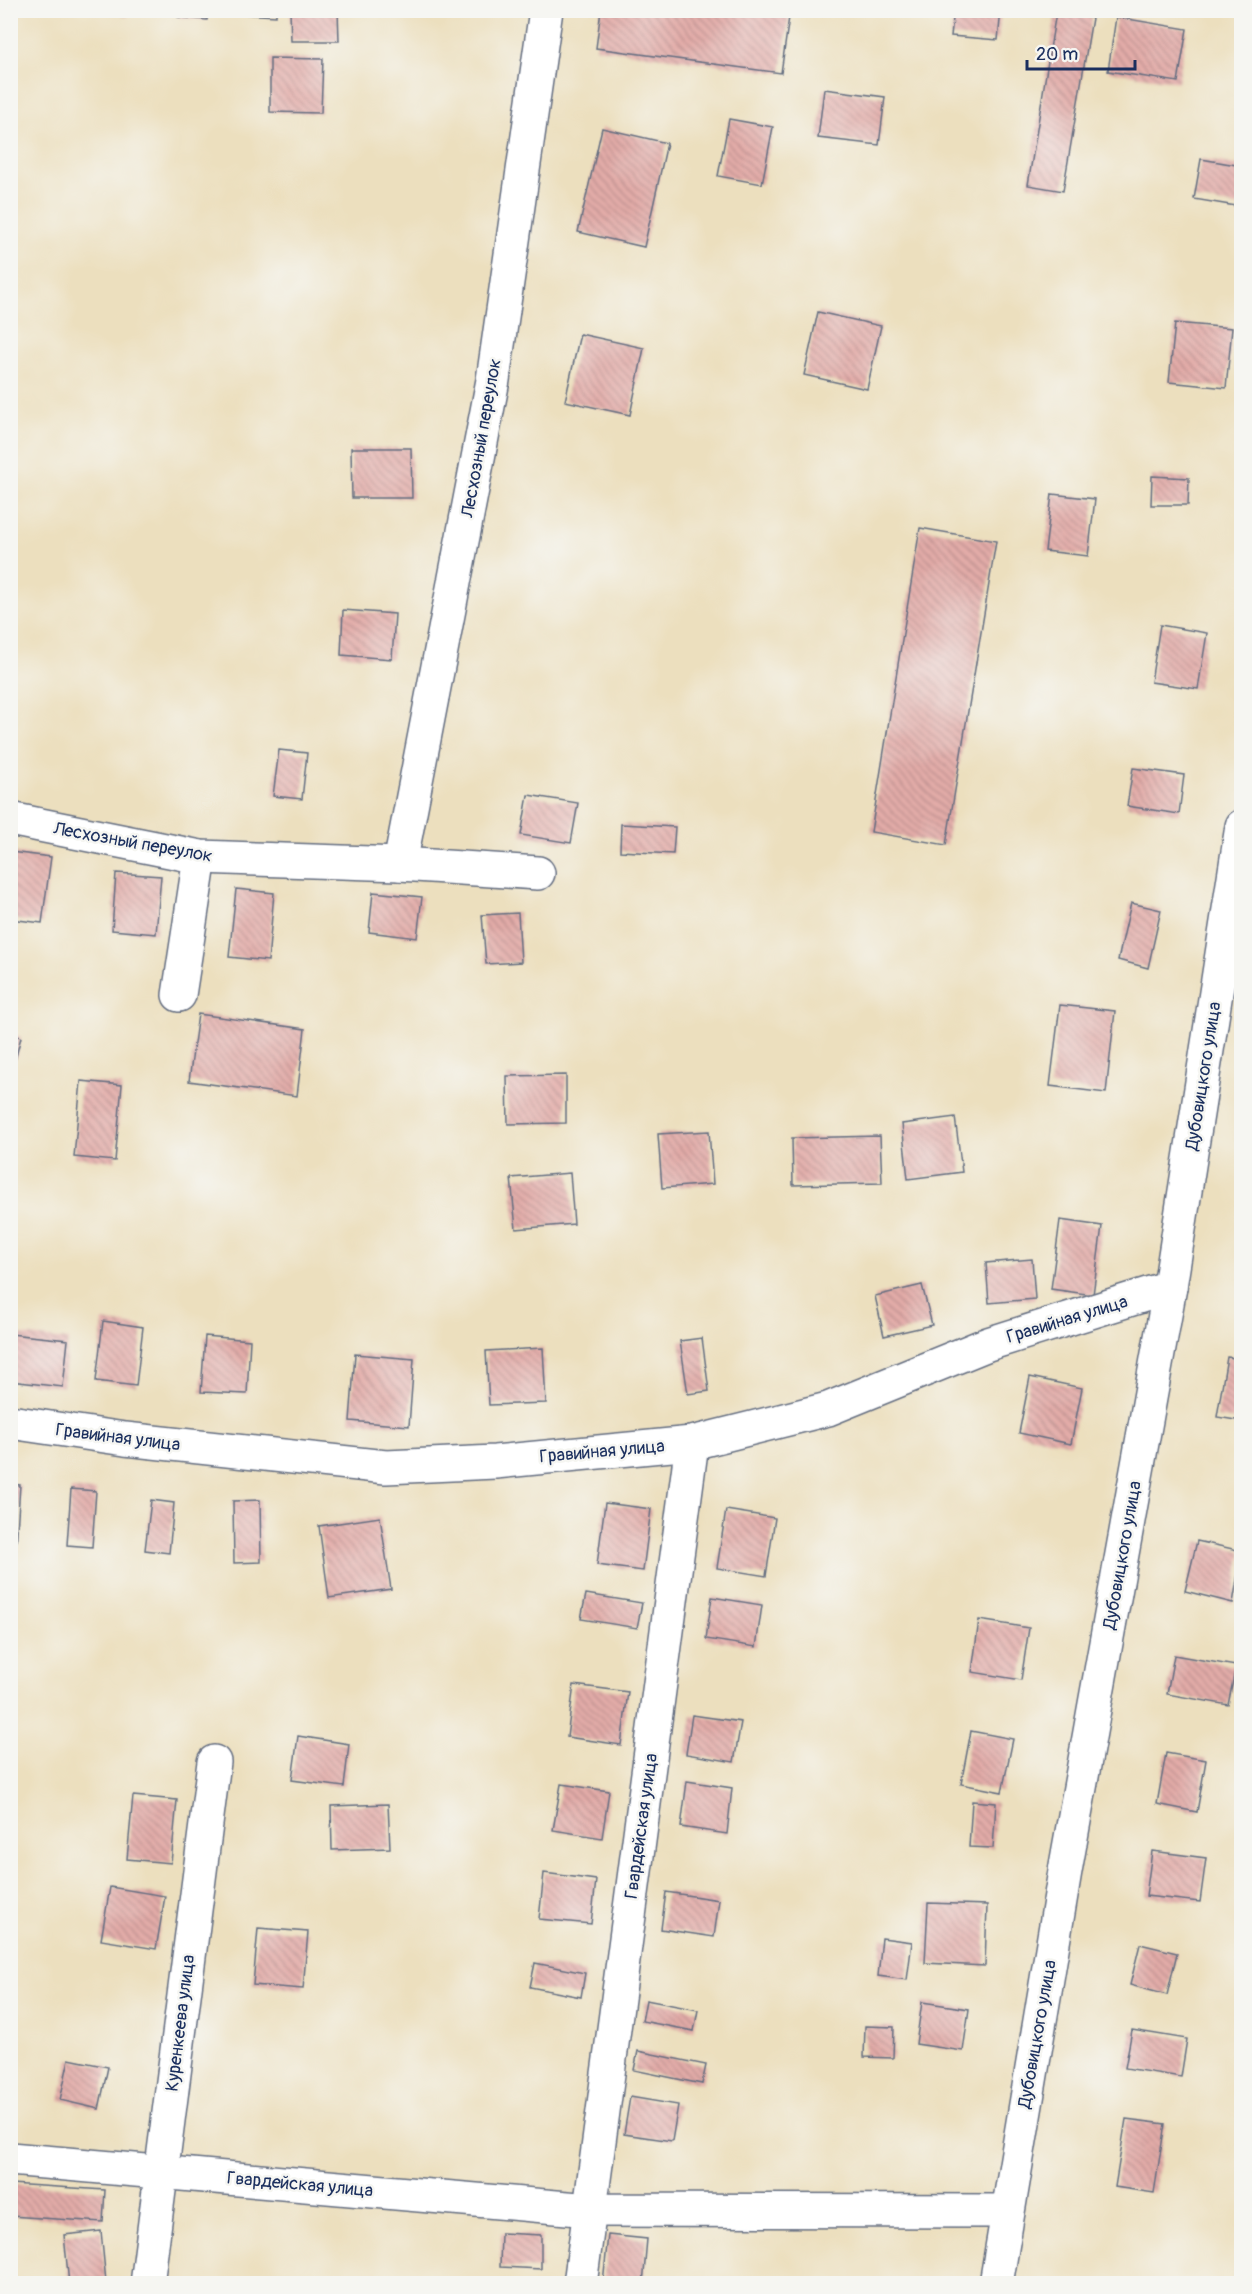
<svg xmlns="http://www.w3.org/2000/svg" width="1252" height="2294" font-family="Pangolin,sans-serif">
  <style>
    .building { fill: url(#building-back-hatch) }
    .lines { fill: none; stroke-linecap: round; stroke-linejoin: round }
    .minor-casing { stroke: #646d80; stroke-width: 36 }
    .minor { stroke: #fff; stroke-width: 33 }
    .labels { text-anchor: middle; stroke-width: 5; stroke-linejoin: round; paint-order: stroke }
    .street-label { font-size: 18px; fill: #1b2f5e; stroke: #f6f6f2 }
  </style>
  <defs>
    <pattern id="building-back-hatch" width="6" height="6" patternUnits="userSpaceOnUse" patternTransform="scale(1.5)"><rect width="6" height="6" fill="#e3aca8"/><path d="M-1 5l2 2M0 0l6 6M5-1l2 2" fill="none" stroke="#b78c8c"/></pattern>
  </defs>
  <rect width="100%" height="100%" fill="#f6f6f2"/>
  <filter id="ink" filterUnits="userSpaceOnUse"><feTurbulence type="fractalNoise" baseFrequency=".0167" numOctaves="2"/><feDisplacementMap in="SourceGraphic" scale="12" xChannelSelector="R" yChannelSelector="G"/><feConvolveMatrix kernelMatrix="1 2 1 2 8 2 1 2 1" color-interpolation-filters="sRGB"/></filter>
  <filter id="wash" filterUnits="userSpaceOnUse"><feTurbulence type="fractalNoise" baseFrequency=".008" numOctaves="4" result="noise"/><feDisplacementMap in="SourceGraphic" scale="24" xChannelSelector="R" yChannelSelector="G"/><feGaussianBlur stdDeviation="1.35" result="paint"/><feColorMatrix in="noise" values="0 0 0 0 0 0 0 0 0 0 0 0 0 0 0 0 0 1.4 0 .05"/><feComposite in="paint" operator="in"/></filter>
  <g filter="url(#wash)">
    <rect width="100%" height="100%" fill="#ecdfbe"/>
    <g id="blocks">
      <!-- building -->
      <g class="building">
        <polygon points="106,10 129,10 127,17"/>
        <polygon points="179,10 208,10 207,20 178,17"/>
        <polygon points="223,10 276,10 276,16 223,13"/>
        <polygon points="290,10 338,10 339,41 291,41"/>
        <polygon points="601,10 790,10 781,73 596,48"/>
        <polygon points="954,10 1001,10 998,40 951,36"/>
        <polygon points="1056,12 1092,18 1063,191 1028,185"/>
        <polygon points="1116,17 1187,29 1178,82 1108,71"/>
        <polygon points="270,58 323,59 321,113 270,112"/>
        <polygon points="824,89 885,97 879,145 818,138"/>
        <polygon points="729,119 773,127 762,184 718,176"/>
        <polygon points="602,128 667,143 644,247 578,232"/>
        <polygon points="1201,159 1242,166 1242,207 1194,199"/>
        <polygon points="818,312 881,326 867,389 804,375"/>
        <polygon points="1175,323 1232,328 1226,388 1169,382"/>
        <polygon points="580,334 644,348 630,415 565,401"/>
        <polygon points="351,448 411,448 412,498 352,498"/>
        <polygon points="1152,476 1189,478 1188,505 1151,505"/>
        <polygon points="1052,494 1095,499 1088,556 1045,551"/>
        <polygon points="920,528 996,541 946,845 871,832"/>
        <polygon points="343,610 395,614 392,659 341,655"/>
        <polygon points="1160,625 1207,633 1198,689 1151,682"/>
        <polygon points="279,750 307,753 302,799 273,796"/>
        <polygon points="1133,768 1184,775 1179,814 1127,806"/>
        <polygon points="528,795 578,803 571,843 521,835"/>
        <polygon points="621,824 675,827 673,854 620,851"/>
        <polygon points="10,852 51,857 42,923 10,919"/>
        <polygon points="116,873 161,876 156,934 112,930"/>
        <polygon points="236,889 274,893 268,961 229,957"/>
        <polygon points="373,892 422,897 417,938 369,932"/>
        <polygon points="1131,903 1161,910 1148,968 1118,960"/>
        <polygon points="518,913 521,962 486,964 482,915"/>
        <polygon points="1060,1005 1115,1011 1106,1093 1050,1086"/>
        <polygon points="198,1014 305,1029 297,1096 189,1081"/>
        <polygon points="10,1034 21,1037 11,1076 10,1076"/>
        <polygon points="566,1075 566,1123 508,1124 507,1076"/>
        <polygon points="81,1081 122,1085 115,1161 74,1157"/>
        <polygon points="955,1117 962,1172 908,1179 902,1124"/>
        <polygon points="709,1131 713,1184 662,1188 658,1134"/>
        <polygon points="880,1136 882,1183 793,1185 792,1138"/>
        <polygon points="570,1173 574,1224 516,1229 511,1178"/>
        <polygon points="1060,1220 1102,1226 1093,1295 1051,1289"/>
        <polygon points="1032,1259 1035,1299 989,1303 986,1263"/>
        <polygon points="922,1285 932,1325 884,1336 875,1296"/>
        <polygon points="103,1321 143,1327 136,1386 96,1381"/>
        <polygon points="10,1334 68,1340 63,1387 10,1381"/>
        <polygon points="205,1336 250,1340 247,1394 201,1392"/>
        <polygon points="702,1338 709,1391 688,1394 680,1341"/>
        <polygon points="543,1348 546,1403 489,1405 486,1351"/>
        <polygon points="355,1354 414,1359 409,1426 350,1421"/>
        <polygon points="1227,1357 1242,1359 1242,1421 1217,1417"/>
        <polygon points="1030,1377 1082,1388 1071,1444 1019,1433"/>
        <polygon points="10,1484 20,1485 16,1547 10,1546"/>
        <polygon points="71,1489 96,1491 92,1547 67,1545"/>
        <polygon points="151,1500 174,1503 169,1553 145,1550"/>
        <polygon points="260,1500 261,1562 234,1563 233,1501"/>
        <polygon points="605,1503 651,1509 643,1571 597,1565"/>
        <polygon points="726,1510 775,1518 766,1576 717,1568"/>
        <polygon points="380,1517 391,1589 329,1598 319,1526"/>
        <polygon points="1197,1541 1242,1551 1233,1603 1185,1591"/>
        <polygon points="586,1594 642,1603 637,1628 581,1619"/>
        <polygon points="712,1597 762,1605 756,1647 706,1639"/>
        <polygon points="979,1620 1029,1628 1021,1680 972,1672"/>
        <polygon points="1174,1655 1236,1666 1228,1705 1167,1694"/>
        <polygon points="574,1685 628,1692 621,1745 567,1737"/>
        <polygon points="692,1715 741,1722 734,1762 686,1754"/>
        <polygon points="971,1731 1013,1739 1002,1792 961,1784"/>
        <polygon points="298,1736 349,1744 344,1787 292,1780"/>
        <polygon points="1166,1753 1206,1760 1197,1812 1157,1804"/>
        <polygon points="687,1781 732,1788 727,1834 681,1827"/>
        <polygon points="561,1784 609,1791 602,1838 553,1830"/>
        <polygon points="133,1796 177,1800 171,1863 127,1859"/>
        <polygon points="972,1801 996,1803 993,1848 969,1847"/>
        <polygon points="388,1804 390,1848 332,1850 331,1806"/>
        <polygon points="1152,1851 1206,1858 1200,1902 1146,1896"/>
        <polygon points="544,1873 596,1880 591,1924 539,1919"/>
        <polygon points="110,1887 165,1896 156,1949 101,1940"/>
        <polygon points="666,1892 719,1900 714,1937 661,1929"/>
        <polygon points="928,1903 987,1905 985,1966 925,1963"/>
        <polygon points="258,1928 308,1932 303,1989 253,1985"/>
        <polygon points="882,1938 912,1942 907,1980 878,1976"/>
        <polygon points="1140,1944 1177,1953 1167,1995 1130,1985"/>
        <polygon points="535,1963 585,1973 581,1997 530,1987"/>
        <polygon points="646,2000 698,2010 694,2031 642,2021"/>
        <polygon points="922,2002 969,2009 963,2051 916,2044"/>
        <polygon points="865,2026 894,2027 893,2058 864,2057"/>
        <polygon points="1132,2030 1187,2039 1181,2077 1125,2068"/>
        <polygon points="638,2051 706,2065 702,2084 634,2070"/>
        <polygon points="69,2059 108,2067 99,2109 60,2100"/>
        <polygon points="630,2097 678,2105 672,2141 624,2134"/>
        <polygon points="1126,2119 1165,2124 1154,2193 1115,2187"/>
        <polygon points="10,2184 105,2190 103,2222 10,2216"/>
        <polygon points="101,2231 106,2282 69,2284 64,2235"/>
        <polygon points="501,2233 541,2235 541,2269 500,2267"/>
        <polygon points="608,2235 647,2239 643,2284 603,2284"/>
      </g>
    </g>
  </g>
  <g filter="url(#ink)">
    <use href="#blocks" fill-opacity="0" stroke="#646d80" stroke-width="1.5"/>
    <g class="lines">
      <defs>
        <g id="minor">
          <polyline points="10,819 200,857 400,864 538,873"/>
          <polyline points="400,864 493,380 546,10"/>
          <polyline points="179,995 200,857"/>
          <polyline points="10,1422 125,1439 386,1467 495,1462 692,1443 828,1409 988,1344 1170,1287"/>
          <polyline points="10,2159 590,2210 1006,2211"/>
          <polyline points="147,2284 214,1762"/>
          <polyline points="580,2284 692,1443"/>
          <polyline points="996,2284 1065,1871 1170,1287 1242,826"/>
        </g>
      </defs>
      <!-- minor casing -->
      <use href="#minor" class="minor-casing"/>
      <!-- minor -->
      <use href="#minor" class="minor"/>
    </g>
  </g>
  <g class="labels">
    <!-- street labels -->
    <g class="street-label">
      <text transform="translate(481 438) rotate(-80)" y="6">Лесхозный переулок</text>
      <text transform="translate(133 842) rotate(10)" y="6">Лесхозный переулок</text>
      <text transform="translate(1203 1076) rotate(-81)" y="6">Дубовицкого улица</text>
      <text transform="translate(1067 1319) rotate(-17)" y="6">Гравийная улица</text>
      <text transform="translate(118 1437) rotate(7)" y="6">Гравийная улица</text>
      <text transform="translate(602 1451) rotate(-5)" y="6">Гравийная улица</text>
      <text transform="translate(1122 1555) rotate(-80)" y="6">Дубовицкого улица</text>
      <text transform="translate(641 1826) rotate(-82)" y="6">Гвардейская улица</text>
      <text transform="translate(180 2023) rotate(-83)" y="6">Куренкеева улица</text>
      <text transform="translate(1037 2034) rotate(-80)" y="6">Дубовицкого улица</text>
      <text transform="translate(300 2184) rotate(5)" y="6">Гвардейская улица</text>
    </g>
  </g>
  <!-- margin -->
  <rect width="1252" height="2294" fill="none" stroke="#f6f6f2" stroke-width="36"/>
  <!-- scale -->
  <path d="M1027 60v9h108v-9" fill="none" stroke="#1b2f5e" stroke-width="3"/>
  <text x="1036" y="60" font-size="18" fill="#1b2f5e" stroke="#f6f6f2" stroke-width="4.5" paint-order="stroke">20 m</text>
</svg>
